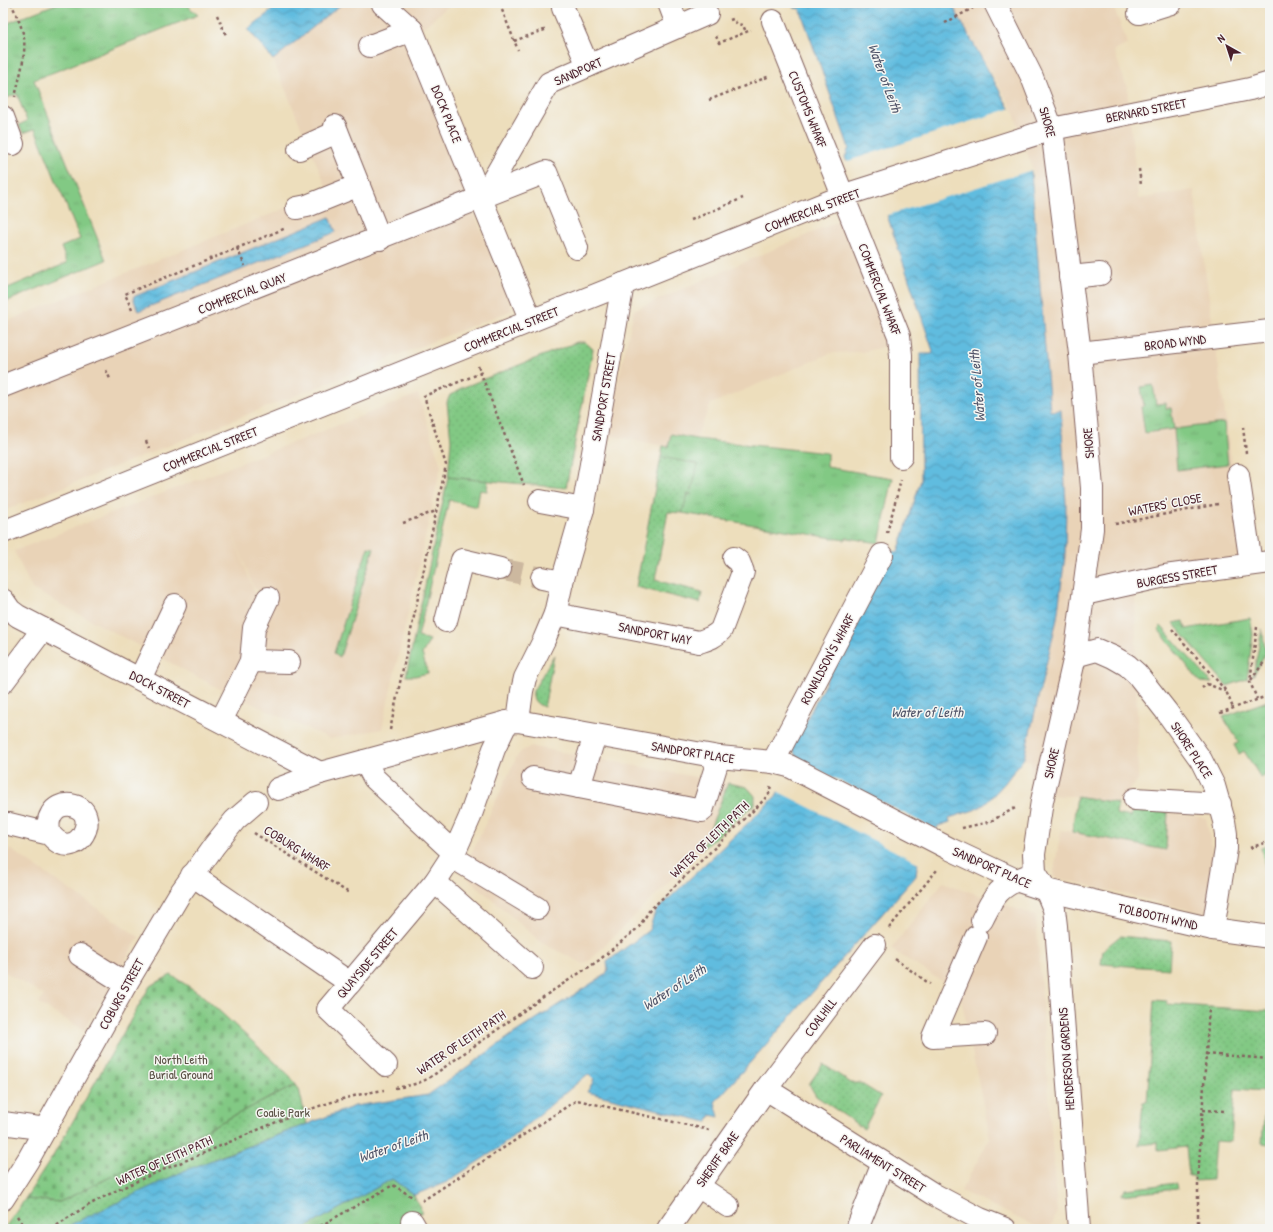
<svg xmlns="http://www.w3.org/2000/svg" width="1273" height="1232" font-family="'Patrick Hand',sans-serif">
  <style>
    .built { fill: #e9d3b7; fill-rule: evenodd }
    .grass { fill: url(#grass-tufts); stroke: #667458 }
    .cemetery { fill: url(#cemetery-stones); stroke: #667458 }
    .park { fill: url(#park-dots); stroke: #667458 }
    .water { fill: url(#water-waves); stroke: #566e85 }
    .pier { fill: #eddebc }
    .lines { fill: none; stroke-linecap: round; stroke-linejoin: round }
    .minor-tunnel { stroke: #ccb89f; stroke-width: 22; stroke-dasharray: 22 11; stroke-linecap: butt }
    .minor-casing { stroke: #83625e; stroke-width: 24 }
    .major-casing { stroke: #83625e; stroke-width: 24 }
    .path { stroke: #83625e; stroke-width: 2.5; stroke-dasharray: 3 3; stroke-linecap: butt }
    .minor { stroke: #fff; stroke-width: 22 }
    .major { stroke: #fff; stroke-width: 22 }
    .labels { text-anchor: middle; stroke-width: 3; stroke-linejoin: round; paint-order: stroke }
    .street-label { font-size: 13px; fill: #4a1f2b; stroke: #f6f6f2 }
    .park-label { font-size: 13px; fill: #5b5246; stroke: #f6f6f2 }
    .water-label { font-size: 14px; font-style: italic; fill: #52566a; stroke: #f6f6f2 }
  </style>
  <defs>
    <pattern id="grass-tufts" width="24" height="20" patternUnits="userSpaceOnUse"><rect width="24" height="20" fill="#82c984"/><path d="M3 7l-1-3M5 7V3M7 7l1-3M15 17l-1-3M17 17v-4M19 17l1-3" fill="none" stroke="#72ac72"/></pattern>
    <pattern id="cemetery-stones" width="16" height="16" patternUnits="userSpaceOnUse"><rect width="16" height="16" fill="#82c984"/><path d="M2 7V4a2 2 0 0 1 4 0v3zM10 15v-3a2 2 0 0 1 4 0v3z" fill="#72ac72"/></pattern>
    <pattern id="park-dots" width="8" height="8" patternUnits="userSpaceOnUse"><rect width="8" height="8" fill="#82c984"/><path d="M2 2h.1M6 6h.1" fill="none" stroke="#72ac72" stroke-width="1.8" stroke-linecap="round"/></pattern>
    <pattern id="water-waves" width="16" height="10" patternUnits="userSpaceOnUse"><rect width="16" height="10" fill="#61bcdf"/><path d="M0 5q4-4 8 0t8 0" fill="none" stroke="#5298b5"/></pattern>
  </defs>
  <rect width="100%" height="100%" fill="#f6f6f2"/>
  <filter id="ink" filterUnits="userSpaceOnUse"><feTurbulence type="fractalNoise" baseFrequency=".025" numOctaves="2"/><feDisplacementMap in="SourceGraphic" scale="8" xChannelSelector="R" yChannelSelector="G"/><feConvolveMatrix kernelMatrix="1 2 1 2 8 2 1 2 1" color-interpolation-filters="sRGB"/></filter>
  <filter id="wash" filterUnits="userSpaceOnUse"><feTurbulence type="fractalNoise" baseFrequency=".012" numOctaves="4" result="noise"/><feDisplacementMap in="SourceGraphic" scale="16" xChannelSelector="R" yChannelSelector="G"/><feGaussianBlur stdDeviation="0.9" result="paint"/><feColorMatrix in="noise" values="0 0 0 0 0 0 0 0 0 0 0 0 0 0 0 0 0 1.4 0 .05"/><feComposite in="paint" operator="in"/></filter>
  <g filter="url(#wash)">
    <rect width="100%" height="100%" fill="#eddebc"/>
    <!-- built -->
    <g class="built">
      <polygon points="343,3 452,3 407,41 512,310 3,511 3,323 328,191 273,60"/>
      <polygon points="951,3 1112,3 1128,44 1114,51 1127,88 1138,199 1194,190 1245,558 1135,579 1138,781 1118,803 1077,796 1029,795 1031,762 1023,759 1041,693 1057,619 1065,556 1066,504 1061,410 1050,411 1033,170 1012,108"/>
      <polygon points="846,218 895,344 862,352 831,353 711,404 690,451 606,435 634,310"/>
      <path d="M418,394L441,466L382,729L330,739L220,689L32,589L14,551ZM226,516L254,588L262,592L257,599Z"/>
      <polygon points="534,747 728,783 702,849 590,960 584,964 542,943 462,873 517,756 522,751 528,748"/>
      <polygon points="1168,812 1206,818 1215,867 1207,914 1053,877 1061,830 1166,850"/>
      <polygon points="10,849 139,937 84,1030 39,1004 44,995 3,971 3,861"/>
      <polygon points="943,882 1036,916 1057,1213 1050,1229 1041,1229 961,1191 990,1138 960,993 891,949"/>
    </g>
    <!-- grass -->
    <g class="grass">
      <polygon points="58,3 187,3 191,9 198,15 34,80 106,260 3,303 3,290 67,263 61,247 80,239 35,129 23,133 19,125 27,121 17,94 7,98 3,88 3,25"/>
      <polygon points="1153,385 1156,404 1166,403 1166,408 1171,408 1174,429 1224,423 1228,464 1177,470 1174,429 1145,433 1141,407 1144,406 1141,387"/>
      <polygon points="671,434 696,439 827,453 827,467 893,478 879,543 848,538 846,538 845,540 682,513 688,493 691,494 661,457 663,446 668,447"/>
      <polygon points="448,477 488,481 487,491 480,490 477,507 449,500 418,637 430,640 422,654 428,673 415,676 406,676"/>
      <polygon points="368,547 374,548 340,657 334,653"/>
      <polygon points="1250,618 1253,634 1247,679 1227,686 1173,623 1184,621 1186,629"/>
      <polygon points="1161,626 1212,683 1200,682 1158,629"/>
      <polygon points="1262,629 1266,653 1253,676"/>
      <polygon points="1270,700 1270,773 1261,778 1244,751 1239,754 1234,745 1239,742 1223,717"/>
      <polygon points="392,1179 414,1195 422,1212 390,1229 382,1229 379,1223 367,1229 303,1229"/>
    </g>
    <!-- cemetery -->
    <polygon class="cemetery" points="171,975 202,995 290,1076 296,1085 60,1202 25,1199 53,1156 150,986"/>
    <!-- park -->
    <g class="park">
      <polygon points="577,342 585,342 593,349 566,488 448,477 451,440 447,402 450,395 459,391 459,389"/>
      <polygon points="661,457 698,464 691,494 688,494 682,513 668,512 655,580 702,592 700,603 636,587"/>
      <path d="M554,655L545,703L544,707C536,704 532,700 533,691Z"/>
      <polygon points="728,783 747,787 755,796 755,804 702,849"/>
      <polygon points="1077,796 1118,803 1116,814 1131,817 1133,806 1168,812 1166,850 1072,832"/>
      <polygon points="1270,845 1270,889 1261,848"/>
      <polygon points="1120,936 1171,941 1169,969 1101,964 1103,950"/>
      <polygon points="1154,1000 1167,1001 1167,1004 1270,1011 1270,1144 1262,1143 1266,1091 1235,1089 1231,1142 1215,1141 1212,1180 1194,1181 1194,1176 1189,1176 1186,1147 1158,1150 1158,1143 1139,1145 1143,1102 1147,1102"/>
      <polygon points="823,1064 851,1083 860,1083 881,1096 864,1129 816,1096 809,1084"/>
      <polygon points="296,1085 299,1089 307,1124 219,1157 72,1224 65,1229 4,1229 25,1199 60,1202"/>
      <polygon points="1176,1183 1177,1189 1121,1195 1126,1189"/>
    </g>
    <!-- water -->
    <g class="water">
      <polygon points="281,3 343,3 273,60 248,29"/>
      <polygon points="792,3 951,3 1009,108 1031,171 1050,411 1061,410 1066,504 1065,556 1057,619 1024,758 1004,784 985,804 974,810 949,818 950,822 938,826 917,866 916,876 715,1102 719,1117 711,1115 707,1122 587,1092 594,1080 588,1074 499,1148 447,1182 414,1195 392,1179 303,1229 65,1229 72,1224 186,1170 355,1106 428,1095 513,1034 606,974 608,969 607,962 649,930 655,912 776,796 796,756 792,747 855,626 892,551 898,552 921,480 920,354 932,354 933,351 886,212 848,165 845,157 849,148 800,9 794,8"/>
      <polygon points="330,217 336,232 138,311 133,297"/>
    </g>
    <!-- pier -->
    <g class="pier">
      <polygon points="1012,108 1032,170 885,216 847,166 845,162"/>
      <polygon points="793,757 937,830 920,864 777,791"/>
    </g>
  </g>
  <g filter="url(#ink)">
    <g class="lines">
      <!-- minor-tunnel -->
      <polyline class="minor-tunnel" points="500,569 542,578"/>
      <defs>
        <g id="minor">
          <polyline points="669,3 678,27"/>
          <polyline points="995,3 1032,77 1052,129 1080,353 1092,488 1092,529 1075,656 1042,801 1034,854 1035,872 1046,890 1054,909 1056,926 1079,1229"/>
          <polyline points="383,4 412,30 531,321"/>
          <polyline points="563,8 588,66"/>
          <polyline points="1139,13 1171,3"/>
          <polyline points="773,21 899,336 901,355 901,457"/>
          <polyline points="370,46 412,30"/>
          <polyline points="3,117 13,144"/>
          <polyline points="335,126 380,239"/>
          <polyline points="299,149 337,132"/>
          <polyline points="482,199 549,83 707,14"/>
          <polyline points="297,208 307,206 359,185"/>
          <polyline points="1070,277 1100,274"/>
          <polyline points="1080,353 1270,331"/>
          <polyline points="3,386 546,172 577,248"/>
          <polyline points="1238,475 1251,564"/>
          <polyline points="540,501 583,509"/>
          <polyline points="542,578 562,582"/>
          <polyline points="1084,594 1165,576 1270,562"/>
          <polyline points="3,600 10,610 18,616 320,773"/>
          <path d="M555,614L699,642C708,639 715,637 721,630L743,572L739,562L734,558"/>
          <polyline points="446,621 462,560 500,569"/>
          <polyline points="1075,656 1097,650 1113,657 1127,665 1137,674 1166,711 1201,760 1214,786 1224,821 1226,834 1226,849 1213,929"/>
          <polyline points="251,661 289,662"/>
          <polyline points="140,679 175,605"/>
          <polyline points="3,682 43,629"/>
          <polyline points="221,721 251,661 254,628 268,598"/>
          <polyline points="518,721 522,691 525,678 544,640 555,614 562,582 583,509 623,284"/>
          <polyline points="365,761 374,778 454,853"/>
          <polyline points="773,762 882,555"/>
          <polyline points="533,778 702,811 719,757"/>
          <polyline points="579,787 595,735"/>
          <polyline points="278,789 320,773 507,722 518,721 719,757 773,762 789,766 950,849 1016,880 1046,890 1174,920 1213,929 1270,937"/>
          <polyline points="1135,799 1220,804"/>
          <path d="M9,824L50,834C76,868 106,810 70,805C53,803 45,820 50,834"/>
          <polyline points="452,857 537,908"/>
          <polyline points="192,875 350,983"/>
          <polyline points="435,882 532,968"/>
          <path d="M982,920C995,894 999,886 1027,876"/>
          <polyline points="976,937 933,1037 985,1034"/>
          <polyline points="80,955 126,984"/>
          <polyline points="386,1065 328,1009 435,882 454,853 470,817 494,749 507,722"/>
          <polyline points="766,1089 933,1194 980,1219 1005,1229"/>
          <polyline points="3,1123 46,1129"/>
          <polyline points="698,1186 728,1206"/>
          <polyline points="3,1199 28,1160 126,984 179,895 214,846 235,820 256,802"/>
          <polyline points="412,1222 416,1229"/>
          <polyline points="668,1229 766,1089 875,945"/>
          <polyline points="857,1229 883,1163"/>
        </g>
        <polyline id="major" points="3,532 851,193 1052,129 1250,89 1270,83"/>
      </defs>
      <!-- minor casing -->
      <use href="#minor" class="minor-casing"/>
      <!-- major casing -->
      <use href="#major" class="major-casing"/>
      <!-- path -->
      <g class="path">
        <path d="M11,3C16,14 22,26 24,38C26,57 19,79 15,97"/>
        <polyline points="502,10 518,50"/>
        <polyline points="217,15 226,35"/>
        <polyline points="730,20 733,19 737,24 743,25 746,32"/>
        <polyline points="945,23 973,8"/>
        <polyline points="716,36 719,43 751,30"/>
        <polyline points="514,41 547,29"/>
        <polyline points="709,100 770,76"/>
        <polyline points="1139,169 1141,185"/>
        <polyline points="691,220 743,198"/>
        <polyline points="237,248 245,266"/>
        <polyline points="132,310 125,294 286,228"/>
        <polyline points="478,366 524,485"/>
        <polyline points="106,370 111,381"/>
        <polyline points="1243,427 1246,453"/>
        <polyline points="146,441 149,448"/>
        <polyline points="403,523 436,511"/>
        <polyline points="1115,524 1218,504"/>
        <polyline points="887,533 901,480"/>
        <polyline points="1257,627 1250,682 1257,699"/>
        <polyline points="1172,629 1226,691 1233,708"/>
        <polyline points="1251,680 1264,662"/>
        <polyline points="1202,688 1207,684 1225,691"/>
        <polyline points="1220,713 1270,695"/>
        <polyline points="390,730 446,465 424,396 481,373"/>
        <polyline points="962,828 989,822 1017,807"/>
        <polyline points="254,833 349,893"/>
        <polyline points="1267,834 1269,837 1270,836"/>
        <polyline points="1250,848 1270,841"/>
        <polyline points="889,928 937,870"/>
        <polyline points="895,959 930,984"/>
        <polyline points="1206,1054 1270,1059"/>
        <path d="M395,1088C408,1086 420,1084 432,1076L546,995L598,961L639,927L649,911L759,805L769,794L771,785"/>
        <polyline points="1203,1110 1226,1111"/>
        <polyline points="422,1201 577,1100 709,1130"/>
        <polyline points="17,1216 26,1229"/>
        <path d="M52,1229C101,1192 162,1171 218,1147C269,1125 328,1098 384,1090"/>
        <polyline points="315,1229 393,1185 414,1198"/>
        <polyline points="1198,1229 1198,1180 1209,1007"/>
      </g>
      <!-- minor -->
      <use href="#minor" class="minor"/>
      <!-- major -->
      <use href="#major" class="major"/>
    </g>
  </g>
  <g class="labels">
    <!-- street labels -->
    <g class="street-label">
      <text transform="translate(578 71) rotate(-24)" y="5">SANDPORT</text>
      <text transform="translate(808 109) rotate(68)" y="5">CUSTOMS WHARF</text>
      <text transform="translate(1146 110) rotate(-11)" y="5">BERNARD STREET</text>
      <text transform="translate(447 114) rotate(68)" y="5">DOCK PLACE</text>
      <text transform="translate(1048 122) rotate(74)" y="5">SHORE</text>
      <text transform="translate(812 210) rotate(-21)" y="5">COMMERCIAL STREET</text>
      <text transform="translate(880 289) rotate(69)" y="5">COMMERCIAL WHARF</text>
      <text transform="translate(242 293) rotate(-21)" y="5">COMMERCIAL QUAY</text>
      <text transform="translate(511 329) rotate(-22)" y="5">COMMERCIAL STREET</text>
      <text transform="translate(1175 342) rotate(-7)" y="5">BROAD WYND</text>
      <text transform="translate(603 397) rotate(-80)" y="5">SANDPORT STREET</text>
      <text transform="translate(1088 443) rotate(-95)" y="5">SHORE</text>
      <text transform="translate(210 449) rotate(-22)" y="5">COMMERCIAL STREET</text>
      <text transform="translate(1165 504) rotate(-11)" y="5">WATERS' CLOSE</text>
      <text transform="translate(1177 576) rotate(-10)" y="5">BURGESS STREET</text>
      <text transform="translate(655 633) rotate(11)" y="5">SANDPORT WAY</text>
      <text transform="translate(827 659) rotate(-62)" y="5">RONALDSON'S WHARF</text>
      <text transform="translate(160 689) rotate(28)" y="5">DOCK STREET</text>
      <text transform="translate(1192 750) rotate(57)" y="5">SHORE PLACE</text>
      <text transform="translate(693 752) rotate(9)" y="5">SANDPORT PLACE</text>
      <text transform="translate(1051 763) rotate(-77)" y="5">SHORE</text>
      <text transform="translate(709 839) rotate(-44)" y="5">WATER OF LEITH PATH</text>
      <text transform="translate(297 848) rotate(32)" y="5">COBURG WHARF</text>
      <text transform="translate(992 867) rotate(24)" y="5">SANDPORT PLACE</text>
      <text transform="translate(1158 916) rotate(13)" y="5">TOLBOOTH WYND</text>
      <text transform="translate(367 963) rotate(-50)" y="5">QUAYSIDE STREET</text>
      <text transform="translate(121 994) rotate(-61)" y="5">COBURG STREET</text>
      <text transform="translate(820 1017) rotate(-53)" y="5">COALHILL</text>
      <text transform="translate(461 1042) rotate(-34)" y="5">WATER OF LEITH PATH</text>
      <text transform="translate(1066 1059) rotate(-94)" y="5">HENDERSON GARDENS</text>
      <text transform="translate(717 1159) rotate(-55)" y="5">SHERIFF BRAE</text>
      <text transform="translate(164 1160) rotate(-24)" y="5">WATER OF LEITH PATH</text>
      <text transform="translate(883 1163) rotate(32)" y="5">PARLIAMENT STREET</text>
    </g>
    <!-- park labels -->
    <g class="park-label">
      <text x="181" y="1064">North Leith<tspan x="181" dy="15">Burial Ground</tspan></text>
      <text x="283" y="1117">Coalie Park</text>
    </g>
    <!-- water labels -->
    <g class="water-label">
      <text transform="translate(885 78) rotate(70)" y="5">Water of Leith</text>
      <text transform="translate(977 386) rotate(-95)" y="5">Water of Leith</text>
      <text x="927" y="717">Water of Leith</text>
      <text transform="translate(674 987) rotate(-33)" y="5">Water of Leith</text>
      <text transform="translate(393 1146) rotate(-19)" y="5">Water of Leith</text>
    </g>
  </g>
  <!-- margin -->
  <rect width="1273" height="1232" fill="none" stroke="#f6f6f2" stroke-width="16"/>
  <!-- north arrow -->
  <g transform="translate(1227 46) rotate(321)" stroke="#f6f6f2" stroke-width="3" paint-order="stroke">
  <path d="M0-3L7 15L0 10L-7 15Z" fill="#4a1f2b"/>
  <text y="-6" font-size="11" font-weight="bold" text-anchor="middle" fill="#4a1f2b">N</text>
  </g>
</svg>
